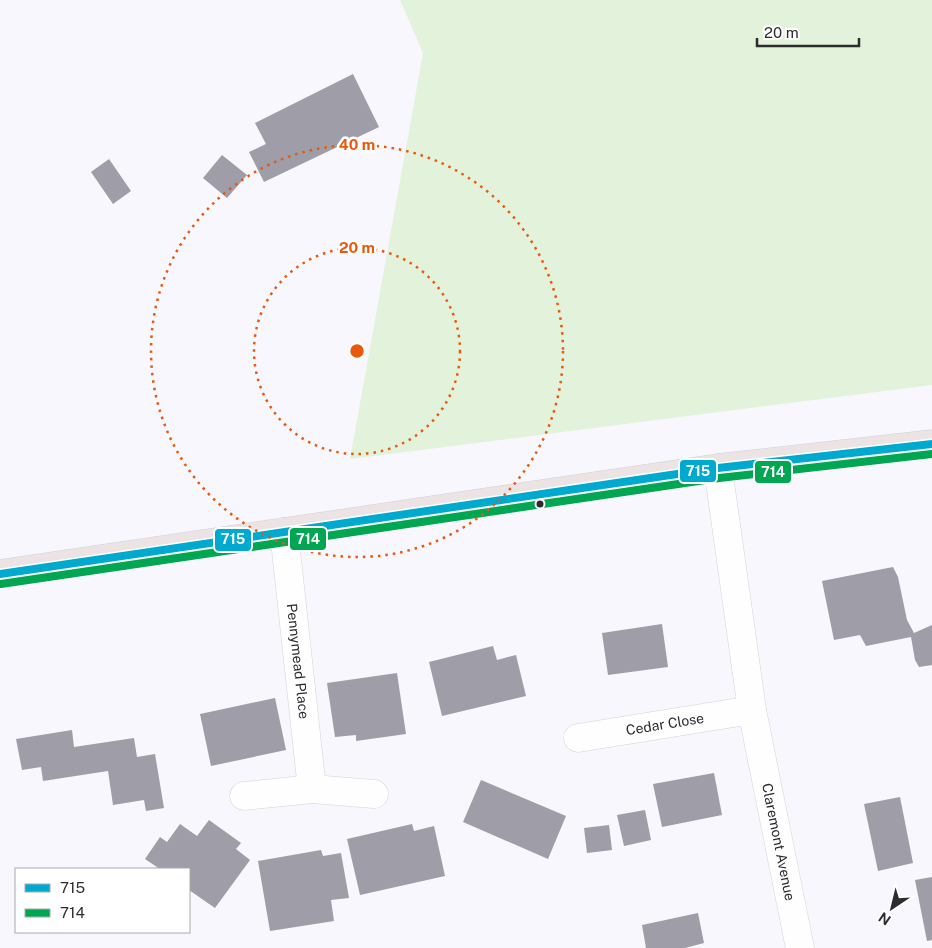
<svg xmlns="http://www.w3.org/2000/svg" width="932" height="948" font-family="'Public Sans',sans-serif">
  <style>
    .green { fill: #e3f2db }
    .building { fill: #9e9da8 }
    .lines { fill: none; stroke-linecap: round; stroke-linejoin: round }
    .minor-casing { stroke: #d3d3d8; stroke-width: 29 }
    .major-casing { stroke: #d1d1d5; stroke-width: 29 }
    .minor { stroke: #fefeff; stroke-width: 28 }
    .major { stroke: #ece4e4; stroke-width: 28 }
    .bus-1-casing { stroke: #fff; stroke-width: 11 }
    .bus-2-casing { stroke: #fff; stroke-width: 11 }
    .bus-1 { stroke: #00a9ce; stroke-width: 8 }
    .bus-2 { stroke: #00a651; stroke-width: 8 }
    .ring { fill: none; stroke: #e8590c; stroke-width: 2.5; stroke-dasharray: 2.5 5 }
    .bus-dot { fill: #2b2b30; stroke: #fff; stroke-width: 2 }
    .labels { text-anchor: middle; stroke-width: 5; stroke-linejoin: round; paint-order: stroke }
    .street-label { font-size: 14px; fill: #2b2b30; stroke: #fff }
    .centre { fill: #e8590c; stroke: #fff; stroke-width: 2.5 }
    .ring-label { font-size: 15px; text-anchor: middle; font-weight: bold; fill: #e8590c; stroke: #fff; stroke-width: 5; stroke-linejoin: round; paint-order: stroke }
    .line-badge { stroke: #fff; stroke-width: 2 }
    .badge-label { font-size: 14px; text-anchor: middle; font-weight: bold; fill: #fff }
  </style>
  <rect width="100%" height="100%" fill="#f7f7fd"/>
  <!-- green -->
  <polygon class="green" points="400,0 932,0 932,385 350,459 423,53"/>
  <!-- building -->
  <g class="building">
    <polygon points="353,74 379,127 264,182 249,152 266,144 255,123"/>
    <polygon points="222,155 247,175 227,198 203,178"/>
    <polygon points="109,159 131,191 113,204 91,172"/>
    <polygon points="893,567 898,577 907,620 914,633 932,625 932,665 919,667 915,660 911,637 866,646 860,635 834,640 822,581"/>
    <polygon points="662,624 668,667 608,675 602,633"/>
    <polygon points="493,646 497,660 516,655 526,696 442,716 429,662"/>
    <polygon points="397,673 406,734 356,741 356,735 335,737 327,683"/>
    <polygon points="275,698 286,750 211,766 200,714"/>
    <polygon points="72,730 74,747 134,738 137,757 155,754 164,808 146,811 144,800 113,805 108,771 43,781 41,767 22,770 16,739"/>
    <polygon points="714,773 722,815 662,827 653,784"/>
    <polygon points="481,780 566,816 548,859 463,822"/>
    <polygon points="900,797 913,863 878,871 864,804"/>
    <polygon points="645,810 651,840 624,846 617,815"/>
    <polygon points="209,820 241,843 236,849 250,860 215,908 189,890 189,869 160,869 145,859 160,837 167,842 180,824 197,836"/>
    <polygon points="412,824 414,831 434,826 445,876 360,895 347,839"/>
    <polygon points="609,825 612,850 587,853 584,828"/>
    <polygon points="321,850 323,856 341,853 349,898 331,900 334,921 270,931 258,861"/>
    <polygon points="932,877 932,940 927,941 915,880"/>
    <polygon points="698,913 704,943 685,948 646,948 642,925"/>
  </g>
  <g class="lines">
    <defs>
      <g id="minor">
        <path id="s1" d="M718,468L752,710L800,948"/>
        <path id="s2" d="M284,532L312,789"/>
        <path id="s3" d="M578,738L752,710"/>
        <polyline points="244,796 312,789 374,794"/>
      </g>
      <polyline id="major" points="0,574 718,468 932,444"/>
    </defs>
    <!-- minor casing -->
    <use href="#minor" class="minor-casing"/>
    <!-- major casing -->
    <use href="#major" class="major-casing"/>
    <!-- minor -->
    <use href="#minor" class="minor"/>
    <!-- major -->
    <use href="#major" class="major"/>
    <defs>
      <polyline id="bus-1" points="0,574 718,468 932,444"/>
      <polyline id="bus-2" points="1,584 719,478 932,454"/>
    </defs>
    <!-- bus-1 casing -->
    <use href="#bus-1" class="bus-1-casing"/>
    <!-- bus-2 casing -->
    <use href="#bus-2" class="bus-2-casing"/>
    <!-- bus-1 -->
    <use href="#bus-1" class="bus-1"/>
    <!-- bus-2 -->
    <use href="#bus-2" class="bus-2"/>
  </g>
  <!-- distance rings -->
  <g class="ring">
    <circle cx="357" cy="351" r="103"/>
    <circle cx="357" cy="351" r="206"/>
  </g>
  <!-- markers -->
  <circle class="bus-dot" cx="540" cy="504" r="4.5"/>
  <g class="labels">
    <!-- street labels -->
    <g class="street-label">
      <text dy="5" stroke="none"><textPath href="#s2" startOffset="130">Pennymead Place</textPath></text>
      <text dy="5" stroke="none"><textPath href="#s3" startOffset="88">Cedar Close</textPath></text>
      <text dy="5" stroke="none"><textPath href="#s1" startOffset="379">Claremont Avenue</textPath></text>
    </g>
  </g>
  <circle cx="357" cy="351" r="8" class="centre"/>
  <g class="ring-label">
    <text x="357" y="150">40 m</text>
    <text x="357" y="253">20 m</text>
  </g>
  <g class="line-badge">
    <rect x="679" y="459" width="38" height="24" rx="5" fill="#00a9ce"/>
    <rect x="754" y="460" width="38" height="24" rx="5" fill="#00a651"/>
    <rect x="289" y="527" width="38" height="24" rx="5" fill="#00a651"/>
    <rect x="214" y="528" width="38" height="24" rx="5" fill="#00a9ce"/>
  </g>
  <g class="badge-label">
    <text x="698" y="476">715</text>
    <text x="773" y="477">714</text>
    <text x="308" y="544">714</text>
    <text x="233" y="544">715</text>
  </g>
  <!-- legend -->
  <rect x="15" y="868" width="175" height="65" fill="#ffffff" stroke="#aaaaac"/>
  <rect x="25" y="884" width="25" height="8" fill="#00a9ce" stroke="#aaaaac"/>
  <text x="60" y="893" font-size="15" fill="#2b2b30">715</text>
  <rect x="25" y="909" width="25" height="8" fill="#00a651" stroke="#aaaaac"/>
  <text x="60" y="918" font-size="15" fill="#2b2b30">714</text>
  <!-- north arrow -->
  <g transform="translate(892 908) rotate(215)" stroke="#ffffff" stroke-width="4" paint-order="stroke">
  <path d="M0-4L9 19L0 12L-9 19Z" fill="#2b2b30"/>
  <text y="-8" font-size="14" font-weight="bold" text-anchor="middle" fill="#2b2b30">N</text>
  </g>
  <!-- scale -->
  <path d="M757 38v8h102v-8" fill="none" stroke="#2b2b30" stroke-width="2.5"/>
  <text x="764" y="38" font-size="15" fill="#2b2b30" stroke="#ffffff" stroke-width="4" paint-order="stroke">20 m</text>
</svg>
